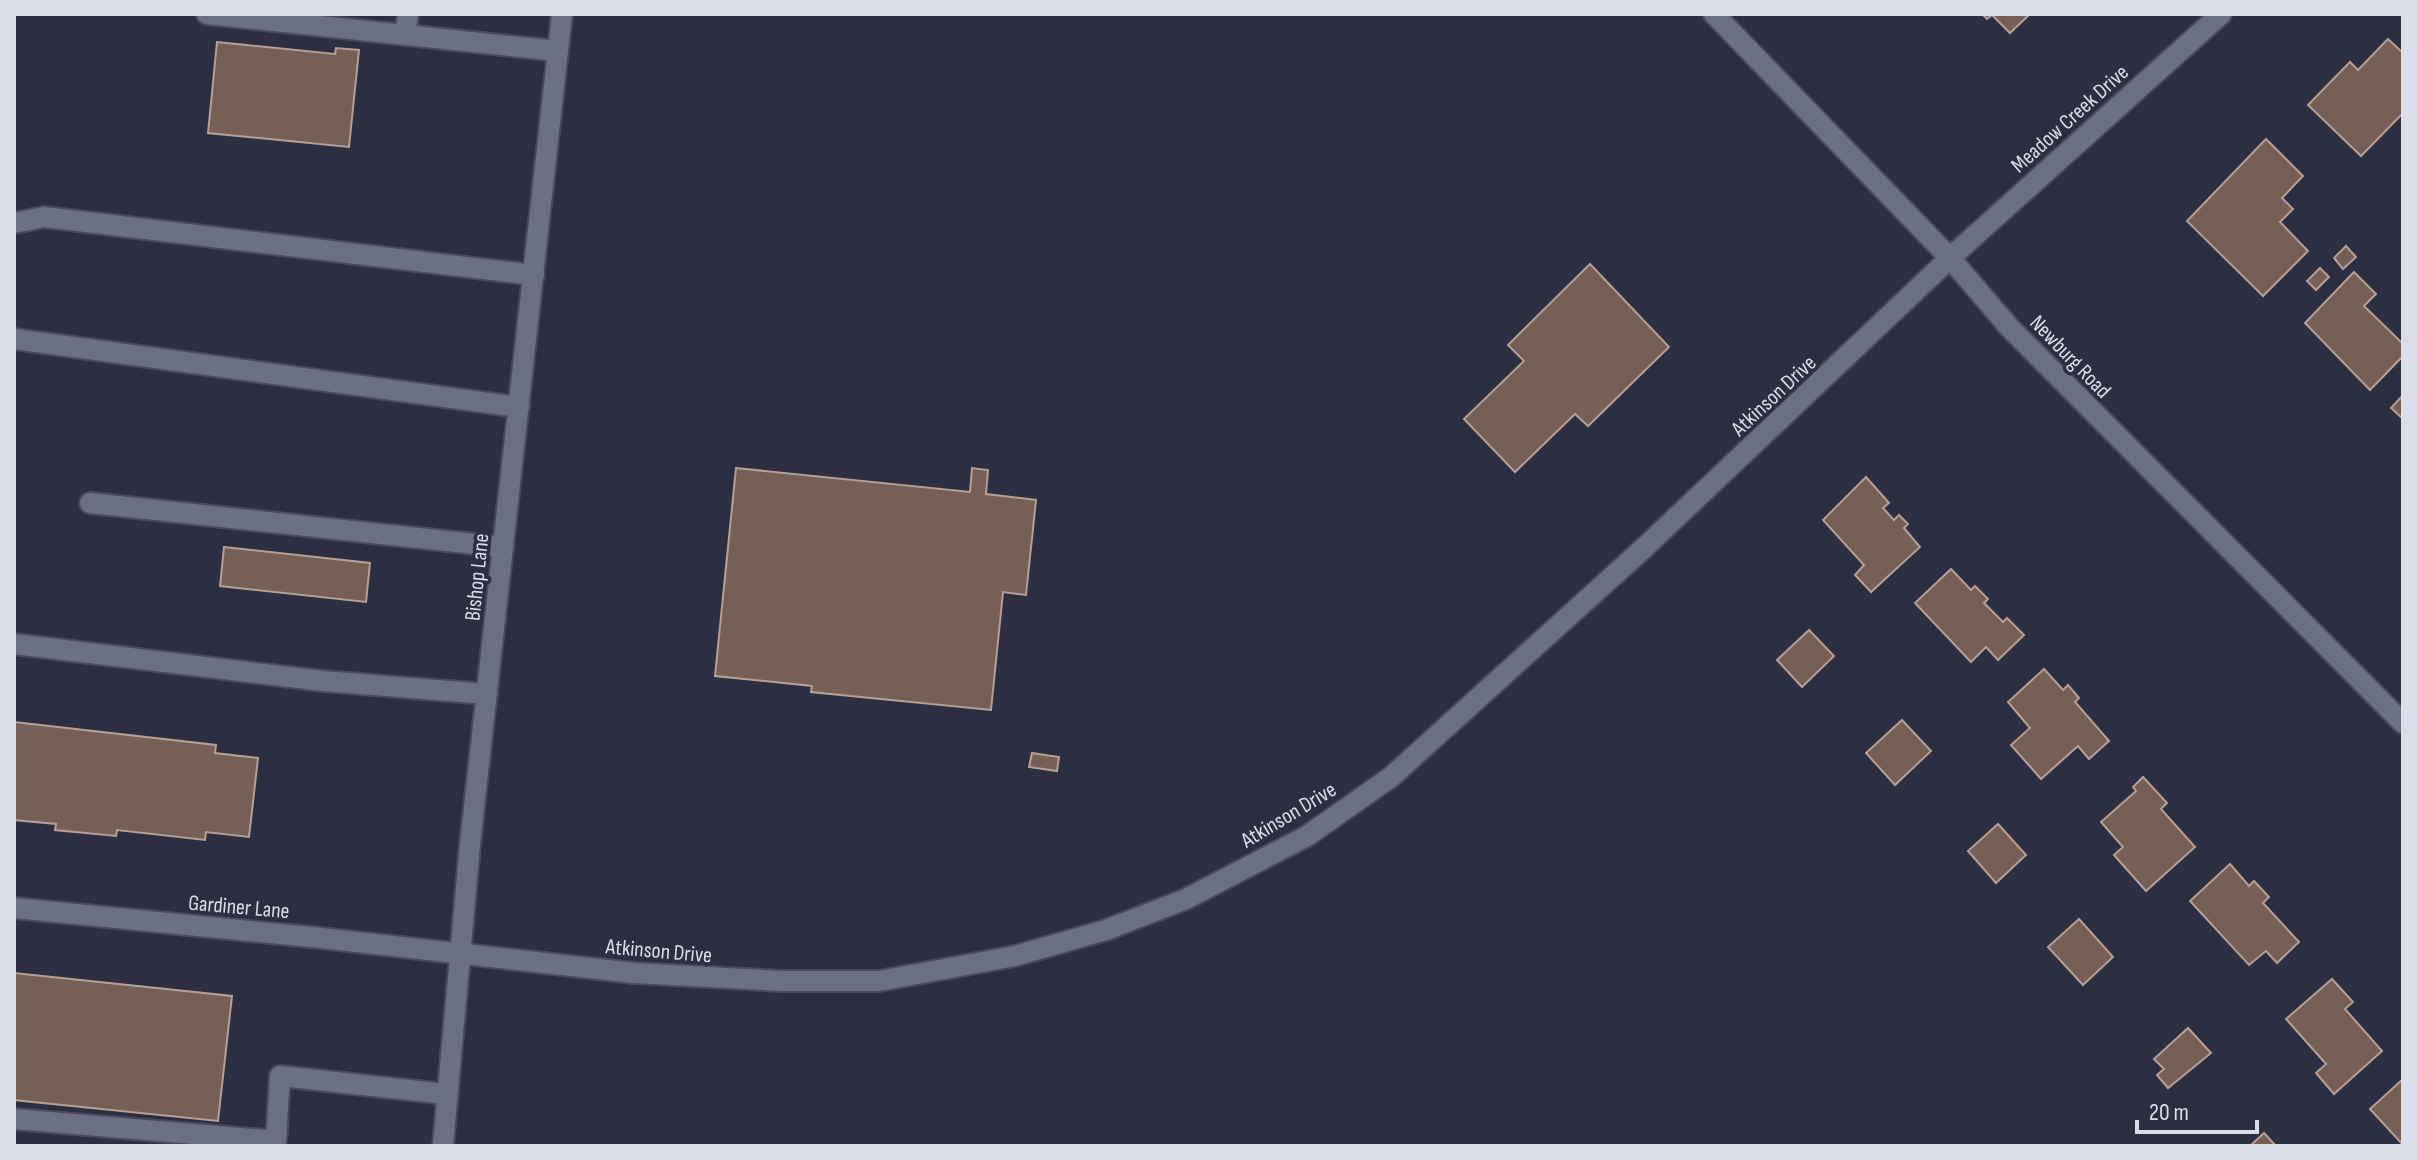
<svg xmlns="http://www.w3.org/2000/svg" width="2417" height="1160" font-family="'Sofia Sans Condensed',sans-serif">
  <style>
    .building { fill: #755f57; stroke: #b89f96; stroke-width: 2 }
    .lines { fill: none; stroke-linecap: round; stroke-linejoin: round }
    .lane-casing { stroke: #484b59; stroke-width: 24 }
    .street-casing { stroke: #484b59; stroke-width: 24 }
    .secondary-casing { stroke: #484b59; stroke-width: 24 }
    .lane { stroke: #6b7084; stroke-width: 20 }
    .street { stroke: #6b7084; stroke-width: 20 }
    .secondary { stroke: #6b7084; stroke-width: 20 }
    .labels { text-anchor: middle; stroke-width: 7; stroke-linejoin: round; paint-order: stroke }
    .street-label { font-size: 22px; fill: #dbdee9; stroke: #2b2f41 }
  </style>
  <rect width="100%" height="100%" fill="#2b2f41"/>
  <!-- building -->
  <g class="building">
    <polygon points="1982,14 2030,14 2010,33 1992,15 1987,19"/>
    <polygon points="2388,39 2403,53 2403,113 2361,156 2308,105 2350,62 2358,70"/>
    <polygon points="217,42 335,54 336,48 359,50 349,147 208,133"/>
    <polygon points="2266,139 2303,176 2282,198 2293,209 2280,222 2308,251 2263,296 2187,221"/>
    <polygon points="2346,246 2356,257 2343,269 2334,258"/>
    <polygon points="1590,264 1669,347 1588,426 1575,414 1515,472 1464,419 1524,361 1508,345"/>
    <polygon points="2320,268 2329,277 2316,290 2307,281"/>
    <polygon points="2354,272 2376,294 2364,306 2403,344 2403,356 2370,390 2305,323"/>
    <polygon points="2403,395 2403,419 2391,408"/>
    <polygon points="736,468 970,492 972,468 988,470 986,494 1036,500 1026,595 1003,592 991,710 811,692 812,686 715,676"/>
    <polygon points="1866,477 1889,503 1883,508 1894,520 1899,515 1908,524 1904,528 1920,547 1871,592 1855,575 1864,565 1823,520"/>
    <polygon points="224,547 370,563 366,602 220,586"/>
    <polygon points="1951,569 1971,590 1975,586 1988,599 1984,603 2003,622 2007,618 2024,635 1998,660 1986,647 1971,662 1915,603"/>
    <polygon points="1809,630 1834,656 1802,687 1777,660"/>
    <polygon points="2044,669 2063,690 2068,685 2079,698 2075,702 2109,741 2089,759 2078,746 2041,779 2011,745 2030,728 2008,702"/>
    <polygon points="1902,720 1931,751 1895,785 1866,753"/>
    <polygon points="14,722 216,745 215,753 258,758 249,837 206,832 205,840 117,830 116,836 55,830 56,824 14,820"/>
    <polygon points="1032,753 1059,757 1057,771 1029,767"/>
    <polygon points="2143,777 2167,803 2161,809 2195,847 2146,891 2114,855 2123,847 2101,822 2136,791 2133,787"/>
    <polygon points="1998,824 2026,855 1996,883 1968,851"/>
    <polygon points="2230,864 2249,886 2254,881 2269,897 2263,903 2299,942 2277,963 2266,951 2249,965 2190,901"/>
    <polygon points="2079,919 2113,957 2083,985 2048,947"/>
    <polygon points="14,973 232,996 218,1121 14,1100"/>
    <polygon points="2332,979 2353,1002 2345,1009 2382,1051 2334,1094 2316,1073 2326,1064 2286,1019"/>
    <polygon points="2188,1028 2211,1053 2168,1088 2157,1075 2164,1069 2154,1059"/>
    <polygon points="2403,1079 2403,1145 2370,1109"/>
    <polygon points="2264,1133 2276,1146 2250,1146"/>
  </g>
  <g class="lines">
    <defs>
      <g id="lane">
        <polyline points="405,35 408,14"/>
        <polyline points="14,223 44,217 534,275"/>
        <polyline points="14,339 519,407"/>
        <polyline points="90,503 503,547"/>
        <polyline points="14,644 323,681 487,694"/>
        <polyline points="14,1119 276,1141 280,1076 446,1094"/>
      </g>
      <g id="street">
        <polyline points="207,14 558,51"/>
        <polyline points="1950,258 2221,14"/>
      </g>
      <g id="secondary">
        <polyline points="1714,14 1950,258 2009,327 2403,723"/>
        <polyline points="14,908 321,938 634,973 782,981 879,981 1015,956 1106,930 1186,899 1307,836 1391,777 1645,547 1950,258"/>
        <polyline points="443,1146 470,844 562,14"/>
      </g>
    </defs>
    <!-- lane casing -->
    <use href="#lane" class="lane-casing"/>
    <!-- street casing -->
    <use href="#street" class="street-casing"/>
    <!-- secondary casing -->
    <use href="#secondary" class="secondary-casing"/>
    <!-- lane -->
    <use href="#lane" class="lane"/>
    <!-- street -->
    <use href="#street" class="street"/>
    <!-- secondary -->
    <use href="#secondary" class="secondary"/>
  </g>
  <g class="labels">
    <!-- street labels -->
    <g class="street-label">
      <text transform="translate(2069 118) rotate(-42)" y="8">Meadow Creek Drive</text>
      <text transform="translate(2071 356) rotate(46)" y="8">Newburg Road</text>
      <text transform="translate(1773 395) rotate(-43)" y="8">Atkinson Drive</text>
      <text transform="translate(476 577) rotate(-84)" y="8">Bishop Lane</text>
      <text transform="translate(1288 814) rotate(-31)" y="8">Atkinson Drive</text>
      <text transform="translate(239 906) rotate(5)" y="8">Gardiner Lane</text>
      <text transform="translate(659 950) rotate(5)" y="8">Atkinson Drive</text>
    </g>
  </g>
  <!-- border -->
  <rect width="2417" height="1160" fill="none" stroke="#dbdee9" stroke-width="32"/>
  <!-- scale -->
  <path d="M2137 1120v12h120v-12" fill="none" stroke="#dbdee9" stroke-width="4"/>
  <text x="2149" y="1120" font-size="24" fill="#dbdee9" stroke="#2b2f41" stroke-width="6" paint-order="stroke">20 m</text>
</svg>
